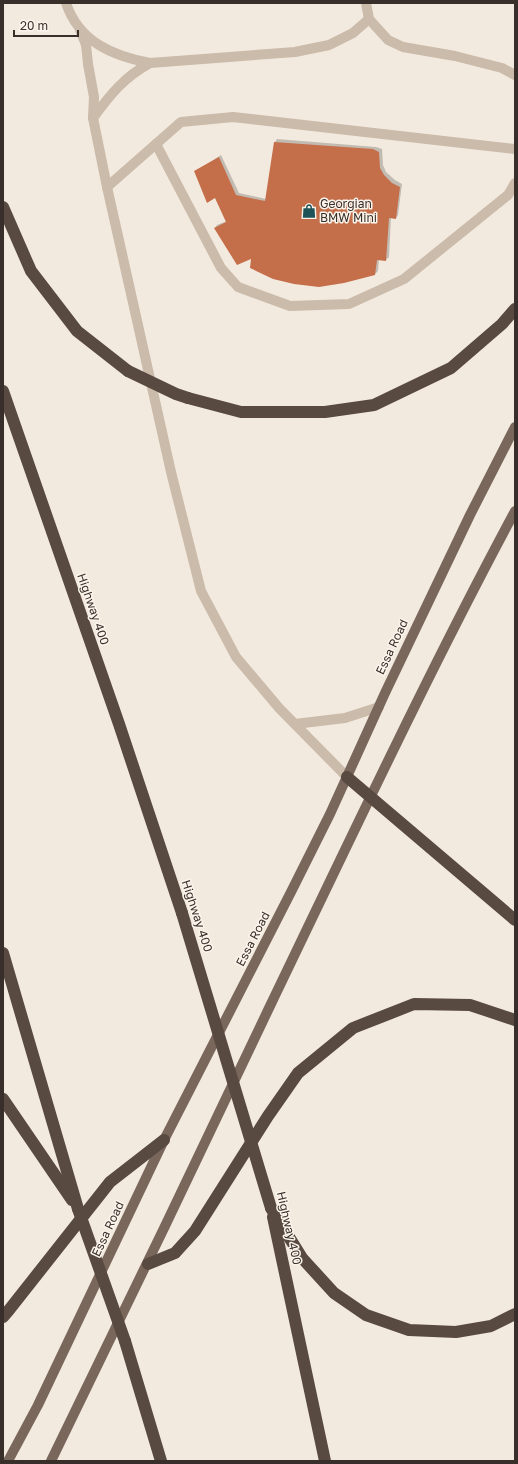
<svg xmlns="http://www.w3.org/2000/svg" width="518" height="1464" font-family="'Golos Text',sans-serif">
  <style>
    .shadow { fill: #0003 }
    .building { fill: #c56e4a }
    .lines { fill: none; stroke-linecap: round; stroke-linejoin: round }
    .lane { stroke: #cbbbaa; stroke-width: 10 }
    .primary { stroke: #7a675b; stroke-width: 10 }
    .highway { stroke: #594a41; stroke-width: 12 }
    .highway-bridge { stroke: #594a41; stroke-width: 12 }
    .labels { text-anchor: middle; stroke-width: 3; stroke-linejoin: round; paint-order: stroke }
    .poi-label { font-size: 12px; fill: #392f2a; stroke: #faf4eb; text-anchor: start }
    .street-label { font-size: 12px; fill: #392f2a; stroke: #faf4eb }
  </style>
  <rect width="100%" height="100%" fill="#f3eadf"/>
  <!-- shadow -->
  <polygon class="shadow" points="277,139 376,147 382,149 383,165 386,172 395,180 402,184 398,215 396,218 391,217 389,257 386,260 379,259 378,271 375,274 253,257 215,228 217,225 227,221 215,196 196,171 221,155 239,193 266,199 275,142"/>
  <!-- building -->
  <polygon class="building" points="274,142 373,149 379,152 380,168 384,175 392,183 400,187 396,219 389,218 386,261 377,260 375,275 344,283 319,287 294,284 273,279 250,268 251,259 237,265 214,228 226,222 215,198 207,203 194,171 219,157 236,195 265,201"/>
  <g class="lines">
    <!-- lane -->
    <g class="lane">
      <path d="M66,3C79,42 113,56 150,63L295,52L329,45L353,33L369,19"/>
      <polyline points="366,3 369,19 388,40 403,47 455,56 502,68 515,75"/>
      <polyline points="80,30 86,45 88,64 94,97 93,118 107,187 171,472 201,591 236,657 279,708 347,777"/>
      <path d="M93,118C110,95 124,77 150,63"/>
      <polyline points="156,144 221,268 238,287 290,306 349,304 404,279 508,195 515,183"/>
      <polyline points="107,187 181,122 233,117 515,149"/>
      <polyline points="295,724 345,718 379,707"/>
    </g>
    <!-- primary -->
    <g class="primary">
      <polyline points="8,1461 38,1405 164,1140 291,892 330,814 385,693 470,515 515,427"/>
      <path d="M51,1461C125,1310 198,1158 270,1006C350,840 428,673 515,511"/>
    </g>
    <!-- highway -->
    <g class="highway">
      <polyline points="3,207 31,271 77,331 128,371"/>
      <polyline points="3,391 119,724 182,913"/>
      <polyline points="188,398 241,412 325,412 374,405 451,368 502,324 515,309"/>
      <polyline points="347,777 515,920"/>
      <polyline points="3,953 78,1209"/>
      <polyline points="3,1099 72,1200"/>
      <polyline points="271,1208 302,1258 334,1293 366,1315 409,1330 456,1332 491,1326 515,1314"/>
      <polyline points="273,1217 325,1461"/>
      <polyline points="148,1264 175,1253 195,1231 268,1116 298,1073 353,1028 414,1004 470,1005 515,1020"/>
      <polyline points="3,1317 9,1310 110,1182 164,1140"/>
      <polyline points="125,1341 161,1461"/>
    </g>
    <!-- highway-bridge -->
    <g class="highway-bridge">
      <polyline points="128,371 176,394 188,398"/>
      <polyline points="182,913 271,1208"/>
      <polyline points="78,1209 125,1341"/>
    </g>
  </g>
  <!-- icons -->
  <defs>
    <symbol id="shop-bare" viewBox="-9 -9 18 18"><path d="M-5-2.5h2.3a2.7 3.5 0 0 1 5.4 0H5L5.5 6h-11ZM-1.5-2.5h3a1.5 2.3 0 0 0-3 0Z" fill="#1f535a" stroke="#faf4eb" stroke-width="2.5" paint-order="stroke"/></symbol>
  </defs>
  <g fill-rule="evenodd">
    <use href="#shop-bare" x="299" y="201" width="20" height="20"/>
  </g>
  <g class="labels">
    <!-- poi labels -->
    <g class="poi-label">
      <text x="320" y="208">Georgian<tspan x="320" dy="14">BMW Mini</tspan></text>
    </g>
    <!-- street labels -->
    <g class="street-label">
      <text transform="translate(93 609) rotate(71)" y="4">Highway 400</text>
      <text transform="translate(392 647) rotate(-65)" y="4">Essa Road</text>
      <text transform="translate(197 916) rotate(72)" y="4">Highway 400</text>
      <text transform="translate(253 939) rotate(-63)" y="4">Essa Road</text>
      <text transform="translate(289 1228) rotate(77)" y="4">Highway 400</text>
      <text transform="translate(108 1229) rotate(-65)" y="4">Essa Road</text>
    </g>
  </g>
  <!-- border -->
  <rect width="518" height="1464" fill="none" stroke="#392f2a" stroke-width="8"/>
  <!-- scale -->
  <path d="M14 30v6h64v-6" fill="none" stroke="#392f2a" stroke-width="2"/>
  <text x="20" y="30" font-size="12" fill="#392f2a" stroke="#faf4eb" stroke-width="3" paint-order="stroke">20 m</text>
</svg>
